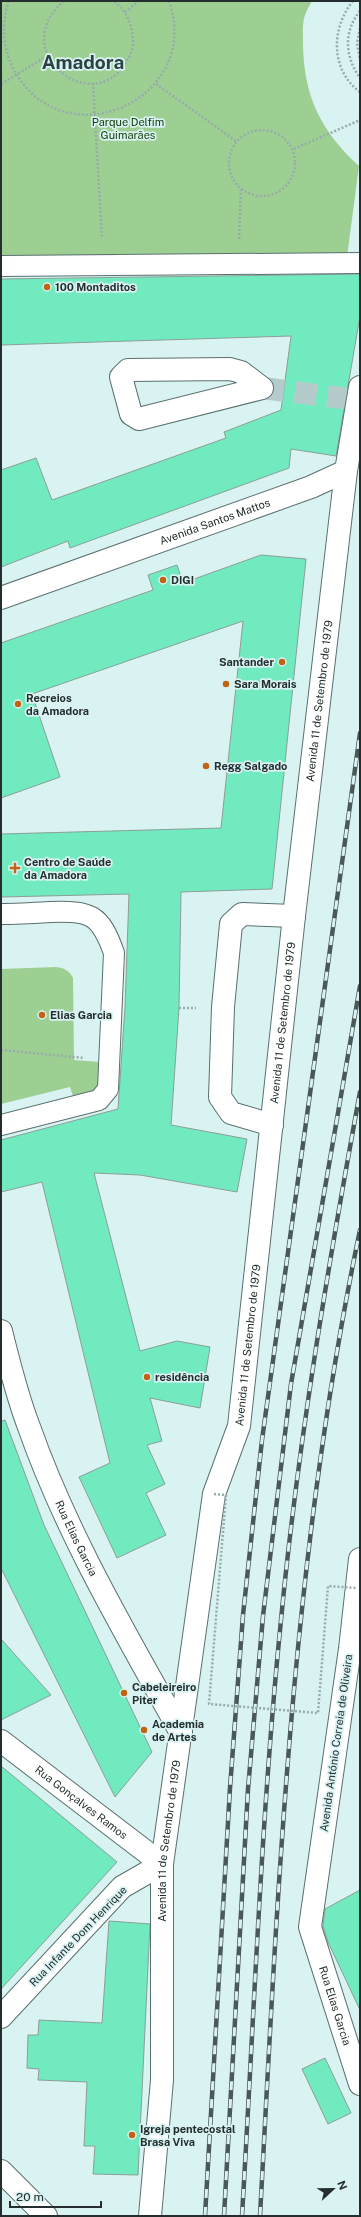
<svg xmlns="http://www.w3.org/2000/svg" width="361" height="2217" font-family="'Public Sans',sans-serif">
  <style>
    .green { fill: #9ecf92 }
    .building { fill: #71eabf; stroke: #8b9f96 }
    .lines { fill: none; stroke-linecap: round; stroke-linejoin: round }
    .minor-tunnel { stroke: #b5cbcb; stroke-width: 22; stroke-dasharray: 22 11; stroke-linecap: butt }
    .pedestrian-casing { stroke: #5a7070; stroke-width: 22 }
    .minor-casing { stroke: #5a7070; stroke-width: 24 }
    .path { stroke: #97abab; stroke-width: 2.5; stroke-dasharray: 2 2; stroke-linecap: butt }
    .pedestrian { stroke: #fff; stroke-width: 20 }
    .minor { stroke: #fff; stroke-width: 22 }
    .rail-casing { stroke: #4b5858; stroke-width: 4.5 }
    .rail { stroke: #d9f2f2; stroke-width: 3; stroke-dasharray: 9; stroke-linecap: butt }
    .path-bridge { stroke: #97abab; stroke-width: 2.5; stroke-dasharray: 2 2; stroke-linecap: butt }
    .poi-dot { fill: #c06312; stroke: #d9f2f2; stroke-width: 1.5 }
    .labels { text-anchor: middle; stroke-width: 3.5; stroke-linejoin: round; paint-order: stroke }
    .park-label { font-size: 11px; fill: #174009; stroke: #d9f2f2 }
    .poi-label { font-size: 11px; font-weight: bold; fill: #242e2e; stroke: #d9f2f2; text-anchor: start }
    .street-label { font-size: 11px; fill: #242e2e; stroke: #d9f2f2 }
    .town-label { font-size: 19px; font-weight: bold; fill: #2d4242; stroke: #d9f2f2 }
  </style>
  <rect width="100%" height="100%" fill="#d9f2f2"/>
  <!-- green -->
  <g class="green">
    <path d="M1,1H312C301,19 303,25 303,45C304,97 321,131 359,166L347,257L238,253L1,259Z"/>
    <path d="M56,967C64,968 69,970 73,978L74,1060L101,1062L99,1089L73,1096L70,1087L1,1104V969Z"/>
  </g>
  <!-- building -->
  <g class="building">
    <polygon points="360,274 360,316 336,456 291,449 289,468 70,548 68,541 1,567 1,470 36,458 52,500 226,438 224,432 281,410 291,336 1,345 1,279"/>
    <polygon points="261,555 306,559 272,889 181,892 179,1008 171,1125 247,1139 237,1192 140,1175 94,1173 140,1351 177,1341 210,1347 200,1408 150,1398 162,1441 147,1445 165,1484 146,1493 166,1535 117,1558 79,1477 110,1463 42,1182 1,1192 1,1140 118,1109 125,1007 129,894 1,897 1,834 221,828 243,621 32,694 60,777 1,798 1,643 153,590 148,575 177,565 183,583"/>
    <polygon points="5,1420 44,1525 152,1752 115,1797 1,1568 1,1421"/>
    <polygon points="1,1639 51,1695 1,1720"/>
    <polygon points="1,1766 117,1862 1,1989"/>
    <polygon points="360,1890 360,2010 328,1942 323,1926 325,1909"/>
    <polygon points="109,1921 150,1924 138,2175 93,2174 95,2146 84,2146 87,2082 38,2080 39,2069 27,2068 28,2035 38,2035 39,2020 102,2023"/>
    <polygon points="325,2058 351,2113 328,2124 302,2069"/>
  </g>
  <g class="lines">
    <!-- minor-tunnel -->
    <polyline class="minor-tunnel" points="262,388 358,400"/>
    <defs>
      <g id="pedestrian">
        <polyline points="1,266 360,263"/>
        <path d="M1,914C17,914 34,913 50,912C90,911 100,913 114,953L108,1089L99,1100L1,1125"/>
      </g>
      <g id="minor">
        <polygon points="230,369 241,372 262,388 139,419 131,414 121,377 128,370"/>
        <path id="s1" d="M1,598L311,487L346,471L360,387"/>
        <polyline points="272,1125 231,1113 220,1097 223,1007 231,924 242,914 294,916"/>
        <path id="s2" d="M1,1331C9,1363 17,1396 29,1427C67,1535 126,1634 181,1733"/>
        <path id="s3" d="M360,1559L350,1649L310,1927L360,2084"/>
        <path id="s4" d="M1,1741L162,1864L122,1887L1,2017"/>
        <polyline points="1,2171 46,2216"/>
        <path id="s5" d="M150,2216L162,2080V1864L214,1494L239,1426L294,916L346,471"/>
      </g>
    </defs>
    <!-- pedestrian casing -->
    <use href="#pedestrian" class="pedestrian-casing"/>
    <!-- minor casing -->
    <use href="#minor" class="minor-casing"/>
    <!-- path -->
    <g class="path">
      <path d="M9,1C1,23 3,48 13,68C61,162 204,101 169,1"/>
      <path d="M64,1C6,50 90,117 124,65C129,58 134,49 133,40C132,24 126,9 113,1"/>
      <path d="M353,1C331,28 330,70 360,92"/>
      <path d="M360,11C343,32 345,57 360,78"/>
      <polyline points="125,12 139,1"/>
      <polyline points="360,28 357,43 360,60"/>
      <polyline points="93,83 102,239"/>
      <polyline points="1,84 47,56"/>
      <polyline points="156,84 236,141"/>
      <circle cx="262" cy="163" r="33"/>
      <polyline points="294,149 360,120"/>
      <polyline points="239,239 241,189"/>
      <polyline points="179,1008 196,1008"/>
      <polyline points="1,1050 84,1058"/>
    </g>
    <!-- pedestrian -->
    <use href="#pedestrian" class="pedestrian"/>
    <!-- minor -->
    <use href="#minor" class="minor"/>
    <defs>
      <g id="rail">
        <polyline points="205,2216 230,1788 243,1615 262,1440 360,733"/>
        <polyline points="224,2216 248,1789 263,1616 291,1384 360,986"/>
        <path d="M242,2216C254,2017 261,1818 281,1620C298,1443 328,1267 360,1092"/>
        <path d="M260,2216C278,1886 292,1554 360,1230"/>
      </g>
    </defs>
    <!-- rail casing -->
    <use href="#rail" class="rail-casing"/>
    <!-- rail -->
    <use href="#rail" class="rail"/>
    <!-- path-bridge -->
    <polyline class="path-bridge" points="214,1494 226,1495 209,1704 318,1713 328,1586 356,1588"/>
  </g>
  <!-- markers -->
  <g class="poi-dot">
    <circle cx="47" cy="287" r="4"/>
    <circle cx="163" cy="580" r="4"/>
    <circle cx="282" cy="662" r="4"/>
    <circle cx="226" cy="684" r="4"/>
    <circle cx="18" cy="704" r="4"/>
    <circle cx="206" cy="766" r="4"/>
    <path d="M13 862h4v4h4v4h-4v4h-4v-4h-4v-4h4z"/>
    <circle cx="42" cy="1015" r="4"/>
    <circle cx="147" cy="1377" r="4"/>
    <circle cx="124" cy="1693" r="4"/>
    <circle cx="144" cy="1730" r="4"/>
    <circle cx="132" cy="2135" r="4"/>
  </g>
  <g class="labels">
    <!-- park labels -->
    <g class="park-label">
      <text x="128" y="126">Parque Delfim<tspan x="128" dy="13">Guimarães</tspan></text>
    </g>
    <!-- poi labels -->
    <g class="poi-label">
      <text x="55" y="291">100 Montaditos</text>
      <text x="171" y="584">DIGI</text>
      <text x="274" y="666" text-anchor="end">Santander</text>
      <text x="234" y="688">Sara Morais</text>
      <text x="26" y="702">Recreios<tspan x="26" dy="13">da Amadora</tspan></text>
      <text x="214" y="770">Regg Salgado</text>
      <text x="24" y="866">Centro de Saúde<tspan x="24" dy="13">da Amadora</tspan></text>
      <text x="50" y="1019">Elias Garcia</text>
      <text x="155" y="1381">residência</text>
      <text x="132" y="1691">Cabeleireiro<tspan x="132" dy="13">Piter</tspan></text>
      <text x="152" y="1728">Academia<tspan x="152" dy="13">de Artes</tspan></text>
      <text x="140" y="2133">Igreja pentecostal<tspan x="140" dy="13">Brasa Viva</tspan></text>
    </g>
    <!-- street labels -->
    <g class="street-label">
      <text dy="4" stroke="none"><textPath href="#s1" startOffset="227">Avenida Santos Mattos</textPath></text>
      <text dy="4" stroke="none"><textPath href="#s5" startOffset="1528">Avenida 11 de Setembro de 1979</textPath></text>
      <text dy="4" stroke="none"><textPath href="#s5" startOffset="1204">Avenida 11 de Setembro de 1979</textPath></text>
      <text dy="4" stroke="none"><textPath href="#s5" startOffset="880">Avenida 11 de Setembro de 1979</textPath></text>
      <text dy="4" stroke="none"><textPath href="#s2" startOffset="221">Rua Elias Garcia</textPath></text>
      <text transform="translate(336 1743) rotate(-82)" y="4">Avenida António Correia de Oliveira</text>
      <text dy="4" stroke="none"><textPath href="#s4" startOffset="101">Rua Gonçalves Ramos</textPath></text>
      <text dy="4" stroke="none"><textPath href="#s5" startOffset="376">Avenida 11 de Setembro de 1979</textPath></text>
      <text transform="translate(78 1936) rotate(-46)" y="4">Rua Infante Dom Henrique</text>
      <text dy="4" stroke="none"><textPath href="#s3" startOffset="454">Rua Elias Garcia</textPath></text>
    </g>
    <!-- town labels -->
    <g class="town-label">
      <text x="83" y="69">Amadora</text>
    </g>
  </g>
  <!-- border -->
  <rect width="361" height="2217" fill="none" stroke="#242e2e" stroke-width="4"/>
  <!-- north arrow -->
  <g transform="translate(333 2189) rotate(68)" stroke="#d9f2f2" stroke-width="3" paint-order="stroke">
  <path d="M0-3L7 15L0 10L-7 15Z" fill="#242e2e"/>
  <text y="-6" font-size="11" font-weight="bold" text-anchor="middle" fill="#242e2e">N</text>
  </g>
  <!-- scale -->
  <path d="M10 2201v6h91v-6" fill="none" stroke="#242e2e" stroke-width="2"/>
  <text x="16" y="2201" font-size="12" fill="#242e2e" stroke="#d9f2f2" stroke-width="3" paint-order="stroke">20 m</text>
</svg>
